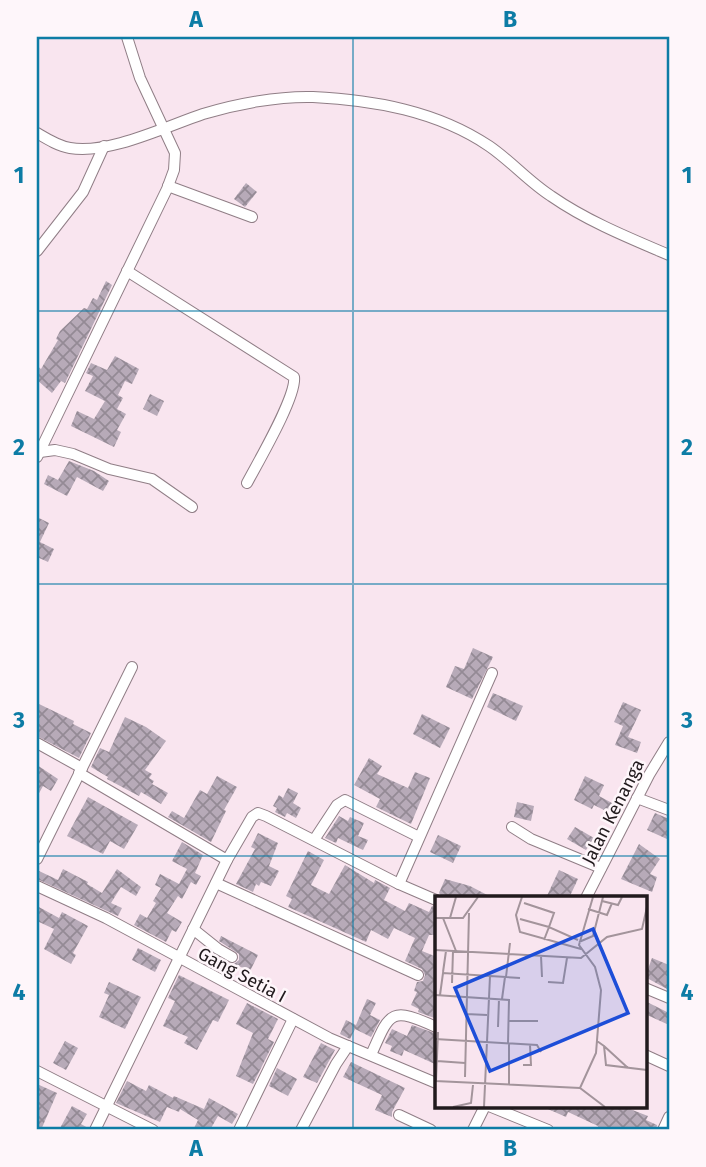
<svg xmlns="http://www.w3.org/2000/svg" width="706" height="1167" font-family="'Fira Sans',sans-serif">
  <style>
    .building { fill: url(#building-cross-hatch) }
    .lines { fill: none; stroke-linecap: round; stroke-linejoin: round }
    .street-casing { stroke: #907e86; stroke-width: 12 }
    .street { stroke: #fff; stroke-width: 10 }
    .grid { fill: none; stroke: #0d7ca5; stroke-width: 2; stroke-opacity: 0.55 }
    .labels { text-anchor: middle; stroke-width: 5; stroke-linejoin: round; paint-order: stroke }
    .street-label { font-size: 18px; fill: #211a1d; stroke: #fef6fa }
    .inset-road { fill: none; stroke: #a3949b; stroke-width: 2 }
    .view { fill: #1d4ed8; fill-opacity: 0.15; stroke: #1d4ed8; stroke-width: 3.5 }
    .inset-edge { fill: none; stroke: #211a1d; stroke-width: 3.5 }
    .neatline { fill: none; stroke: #0d7ca5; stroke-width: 2.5 }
    .grid-label { font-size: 23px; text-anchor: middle; font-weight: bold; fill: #0d7ca5 }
  </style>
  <defs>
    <pattern id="building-cross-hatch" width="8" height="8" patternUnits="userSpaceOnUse" patternTransform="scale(1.75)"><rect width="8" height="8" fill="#b7aab8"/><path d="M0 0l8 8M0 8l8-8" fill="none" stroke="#948a95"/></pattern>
  </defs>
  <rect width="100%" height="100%" fill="#f9e5ef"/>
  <!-- building -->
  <g class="building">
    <polygon points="246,183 257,192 245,207 234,199"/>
    <polygon points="106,281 112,285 65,383 61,381 52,393 37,380 37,366 41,369 58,340 56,339 60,331 84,308 87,309 93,298 97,300"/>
    <polygon points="115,356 139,369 132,384 125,381 118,395 123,398 117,409 126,414 117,430 121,432 114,447 71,426 77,411 94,419 105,401 85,391 93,376 86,373 91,363 107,370"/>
    <polygon points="150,394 164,401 157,416 143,409"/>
    <polygon points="69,461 94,471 109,481 103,491 77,477 67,496 44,484 48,475 58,480"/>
    <polygon points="37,517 49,523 40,542 54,549 48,562 37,557"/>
    <polygon points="473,648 493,657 472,699 446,687 455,666 464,669"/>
    <polygon points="493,693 523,706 516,721 487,707"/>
    <polygon points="623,702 641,710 628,737 641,742 637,753 615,745 623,726 614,722"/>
    <polygon points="37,703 74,721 73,724 91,733 79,758 37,736"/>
    <polygon points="422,714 450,728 440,748 413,734"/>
    <polygon points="125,717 146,727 166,741 145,770 152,774 149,778 154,781 152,784 168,793 161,804 141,792 139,796 107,779 108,777 91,767 100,748 109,752"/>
    <polygon points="369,758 382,766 377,774 408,788 415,772 430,778 411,824 376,807 380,799 354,785"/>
    <polygon points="37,765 58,779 51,791 43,786 37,797"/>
    <polygon points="217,776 237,787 224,810 226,811 211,842 168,817 172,811 184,818 200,790 207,794"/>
    <polygon points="585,776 604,785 599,796 612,803 608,812 594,805 592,809 574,800"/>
    <polygon points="288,788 298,793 293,803 301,808 296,818 287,813 285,817 275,812 277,808 273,806 279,795 283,798"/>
    <polygon points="88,797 138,825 124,849 110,841 103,854 67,836"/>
    <polygon points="517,802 534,806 531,821 514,817"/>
    <polygon points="655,813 669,819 669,834 667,839 647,830"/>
    <polygon points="339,816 348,821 350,817 364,823 358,836 368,840 363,850 338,838 336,843 325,838"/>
    <polygon points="575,827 594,838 586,850 567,839"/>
    <polygon points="258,833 278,843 269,866 279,871 271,886 261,882 259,886 256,884 253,892 236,884 255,849 251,847"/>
    <polygon points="438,835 461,846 453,863 430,852"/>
    <polygon points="182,842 203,855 195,873 201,876 196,885 191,882 182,899 178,896 167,913 182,922 176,932 172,930 166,942 134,925 140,914 147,918 156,903 153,901 161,888 155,885 160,874 179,884 187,869 172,861"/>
    <polygon points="639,844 660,859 650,874 657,877 652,892 621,879"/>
    <polygon points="308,851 324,860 311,885 329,894 345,865 374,883 375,880 390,888 384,900 405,911 409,903 429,912 432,906 437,907 437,935 429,935 422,951 437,957 437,1019 418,1012 419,1009 411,1005 417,992 414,991 417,982 423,981 425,975 422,969 405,961 415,938 394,928 388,939 371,930 366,942 288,907 292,899 286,896"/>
    <polygon points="63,869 88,882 87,884 102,893 117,869 141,887 136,896 121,887 111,903 122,908 118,916 37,879 37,870 58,880"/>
    <polygon points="559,870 578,879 569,898 546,898"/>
    <polygon points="445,879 470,886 493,898 443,898 439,893"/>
    <polygon points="37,906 59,918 62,912 88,926 73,953 76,955 71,964 44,949 54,929 37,921"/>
    <polygon points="221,936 258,955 250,971 234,964 239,960 239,954 219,941"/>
    <polygon points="138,948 161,960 155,972 132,960"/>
    <polygon points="202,950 228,963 224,973 197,959"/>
    <polygon points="652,958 669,965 669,990 645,977"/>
    <polygon points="179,975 229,1000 218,1022 213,1020 197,1050 184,1043 188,1037 163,1026 175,1001 168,998"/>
    <polygon points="109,982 141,997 125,1029 99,1017 109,995 104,993"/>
    <polygon points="367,999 376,1003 370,1015 380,1020 371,1037 355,1029 350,1039 340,1034 346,1020 356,1025"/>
    <polygon points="645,1001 669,1013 669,1025 645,1014"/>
    <polygon points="247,1003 278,1019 268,1039 274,1042 253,1084 236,1076 253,1033 236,1024"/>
    <polygon points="412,1025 437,1034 437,1065 404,1050 402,1056 390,1051 392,1046 385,1043 392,1029 407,1036"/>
    <polygon points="65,1041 78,1048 66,1070 53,1063"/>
    <polygon points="321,1043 335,1050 317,1083 303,1077"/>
    <polygon points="351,1062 405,1088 392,1112 392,1117 375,1110 382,1095 343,1077"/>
    <polygon points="277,1068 297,1079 288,1096 269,1086"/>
    <polygon points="127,1081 146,1091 149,1085 173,1098 174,1096 204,1109 209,1098 238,1114 232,1124 218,1116 210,1130 193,1130 198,1120 180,1109 179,1112 167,1107 160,1122 116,1103"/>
    <polygon points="37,1084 57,1093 41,1130 37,1130"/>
    <polygon points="72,1106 87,1114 81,1124 88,1128 88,1130 59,1130"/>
    <polygon points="541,1106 622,1106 648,1116 646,1120 657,1125 656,1130 597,1130 598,1126 568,1112 566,1117"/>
  </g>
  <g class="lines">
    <defs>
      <g id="street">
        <path d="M37,133C47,139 58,146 70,148C108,155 167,126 203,114C236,104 278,96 313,97C374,100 437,111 489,146C511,161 529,182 551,196C587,221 629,238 669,255"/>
        <polyline points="168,186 252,217"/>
        <polyline points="37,251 83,192 104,146"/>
        <path d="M127,271L294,377C297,396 258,462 247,483"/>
        <polyline points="40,452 55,450 73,454 109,469 152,479 192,507"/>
        <polyline points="37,457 167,189 174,170 175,153 140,78 127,37"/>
        <polyline points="37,743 82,768"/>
        <polyline points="79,773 227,860"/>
        <polyline points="637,798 669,810"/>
        <polyline points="512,827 531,839 601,868"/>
        <polyline points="314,840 337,805 345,800 419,837"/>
        <polyline points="37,859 132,667"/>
        <polyline points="216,883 418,975"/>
        <polyline points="399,884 492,673"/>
        <polyline points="37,886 106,918 329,1038 436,1083"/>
        <polyline points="586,898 649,775 669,742"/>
        <polyline points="193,929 218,949 232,957"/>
        <polyline points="645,988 669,998"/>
        <path d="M371,1055C390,1012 390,1006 436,1027"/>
        <polyline points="645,1055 669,1066"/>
        <polyline points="37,1071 153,1130"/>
        <polyline points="489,1106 548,1130"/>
        <polyline points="399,1115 431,1130"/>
        <polyline points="95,1130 227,860 252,817 258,813 266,816 399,884 436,900"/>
        <polyline points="239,1130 293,1019"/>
        <polyline points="301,1130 336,1064 348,1046"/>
        <polyline points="473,1130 485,1106"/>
        <polyline points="663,1130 669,1117"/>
      </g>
    </defs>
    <!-- street casing -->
    <use href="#street" class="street-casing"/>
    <!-- street -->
    <use href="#street" class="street"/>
  </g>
  <!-- grid -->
  <path class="grid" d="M353,37V1130M37,311H669M37,584H669M37,856H669"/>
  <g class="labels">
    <!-- street labels -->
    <g class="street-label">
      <text transform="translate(613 812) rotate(-63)" y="6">Jalan Kenanga</text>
      <text transform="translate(242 975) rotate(28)" y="6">Gang Setia I</text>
    </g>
  </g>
  <!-- overview -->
  <g transform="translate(435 896)">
    <rect width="212" height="212" fill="#f9e5ef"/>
    <path class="inset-road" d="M87,1L81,19L85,36L146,53M167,5L183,9L187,1M153,13L172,19L177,7M0,22H28L43,1M8,22L21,55M15,22L21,1M85,23L114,31L119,17L89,7M109,44L114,31L143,44M144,46L158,40L168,1M0,54L146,62L172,41L207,33L212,11M106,60L107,81M8,76L11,55M71,81L75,47M113,86L128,87L132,62M17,87L18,55M0,99L74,104L73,147M5,99L8,77L85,82M67,103L70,81M31,118L52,119M73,125H103M63,131L64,103M0,143L102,149L106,156M162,145L169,150L171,169L212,174M74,147V189M169,150L193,172M2,165L30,167M88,169H96L95,149M30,181L34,17M0,185L145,192L170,211M1,185L3,136M145,192L161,157L166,94L160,71L144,49L158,1M18,211L36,207L38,189M49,211L55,80"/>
    <path class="view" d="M158,33L193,117L55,175L20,92Z"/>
    <rect width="212" height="212" class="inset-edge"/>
  </g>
  <!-- border -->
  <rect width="706" height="1167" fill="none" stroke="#fef6fa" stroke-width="77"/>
  <rect x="38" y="38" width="630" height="1090" class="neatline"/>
  <g class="grid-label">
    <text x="196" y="27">A</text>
    <text x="510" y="27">B</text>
    <text x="19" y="183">1</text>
    <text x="687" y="183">1</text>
    <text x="19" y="455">2</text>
    <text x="687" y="455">2</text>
    <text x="19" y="728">3</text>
    <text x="687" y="728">3</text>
    <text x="19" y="1000">4</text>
    <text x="687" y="1000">4</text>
    <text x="196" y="1156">A</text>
    <text x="510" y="1156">B</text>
  </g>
</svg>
